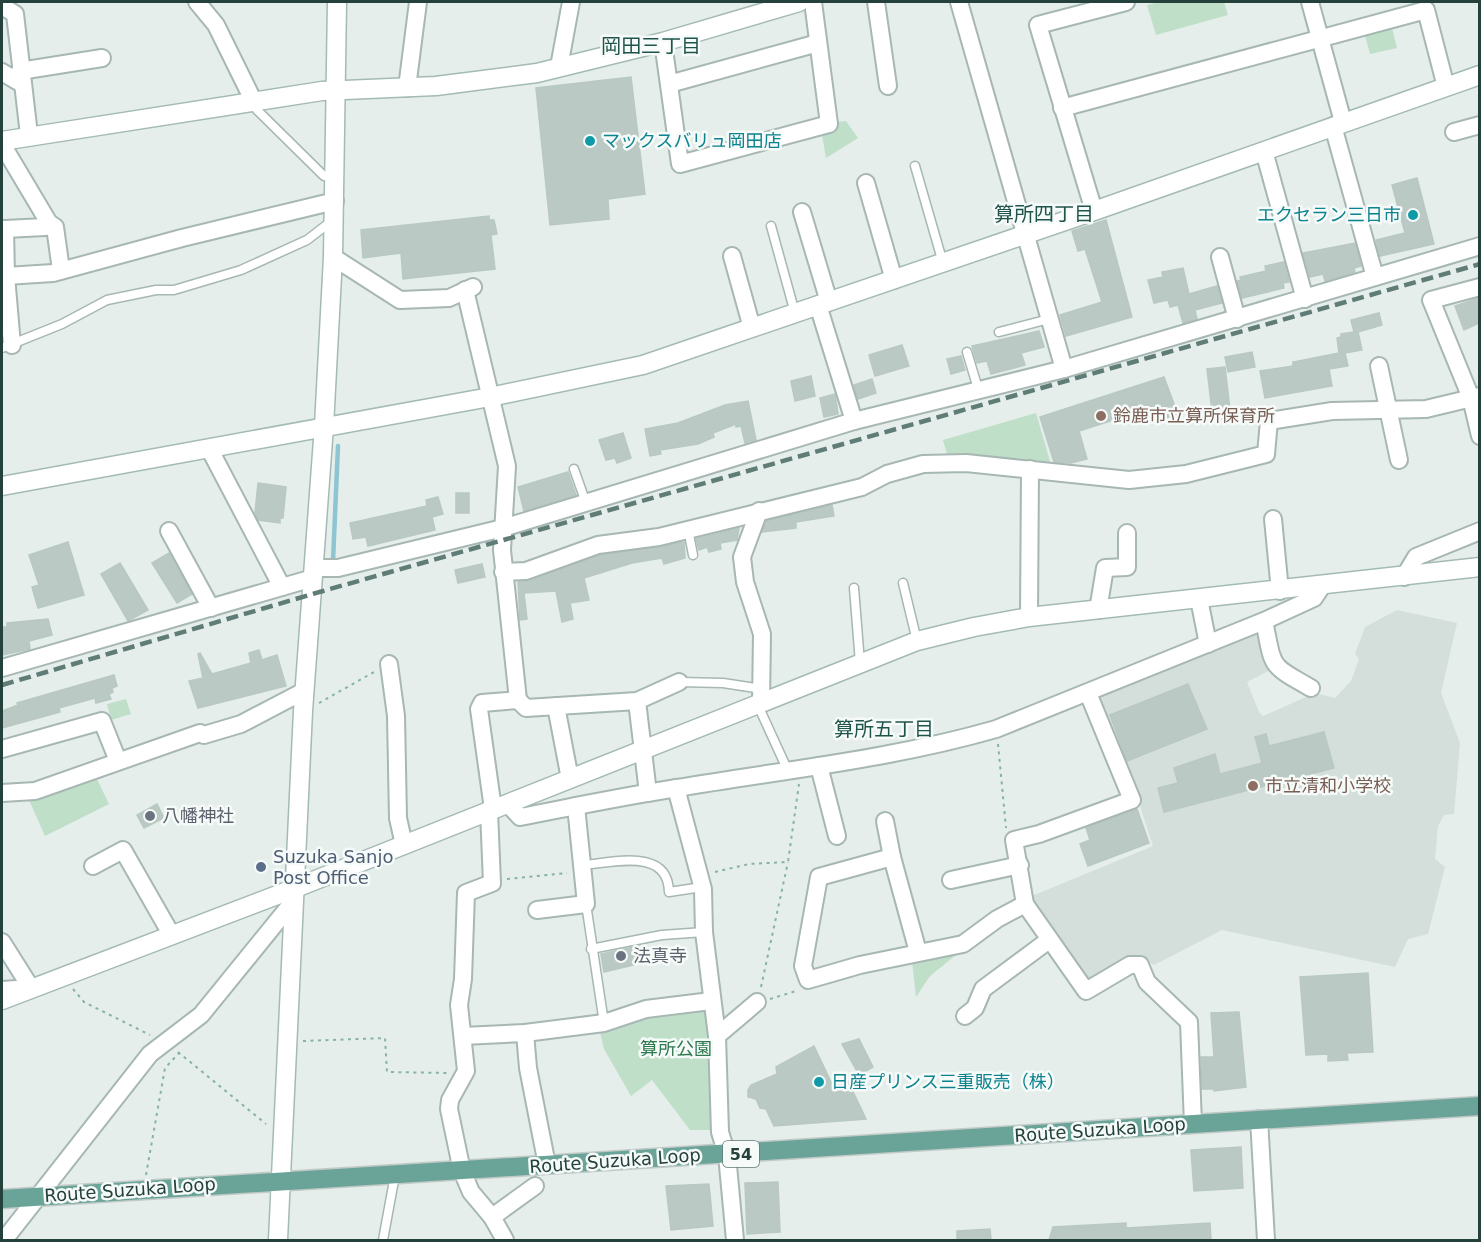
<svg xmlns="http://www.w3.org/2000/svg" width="1481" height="1242" font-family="'DejaVu Sans','Noto Sans JP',sans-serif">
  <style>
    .built { fill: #d4deda }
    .green { fill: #bfdfc9 }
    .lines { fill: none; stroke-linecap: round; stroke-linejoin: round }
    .stream { stroke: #8ec5d3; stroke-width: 4.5 }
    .building { fill: #bbc9c4; stroke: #b8c8c2; stroke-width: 1.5 }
    .lane-casing { stroke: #a7b7b3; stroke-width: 11 }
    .street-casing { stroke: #a7b7b3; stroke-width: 20 }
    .secondary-casing { stroke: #a4bab4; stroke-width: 21 }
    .primary-casing { stroke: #c2cac8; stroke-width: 21 }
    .path { stroke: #86b2a7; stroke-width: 2; stroke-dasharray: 3 4.5; stroke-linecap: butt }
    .lane { stroke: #fff; stroke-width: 8 }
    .street { stroke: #fff; stroke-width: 16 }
    .secondary { stroke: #fff; stroke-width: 18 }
    .primary { stroke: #6aa498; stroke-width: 18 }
    .rail { stroke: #5f7c76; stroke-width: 4.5; stroke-dasharray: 12 6; stroke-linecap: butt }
    .culture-dot { fill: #0f9aa8; stroke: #f6fbf9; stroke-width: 2 }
    .education-dot { fill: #8d6e63; stroke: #f6fbf9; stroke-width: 2 }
    .worship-dot { fill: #6b7280; stroke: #f6fbf9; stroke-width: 2 }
    .service-dot { fill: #5c6f8a; stroke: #f6fbf9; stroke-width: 2 }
    .labels { text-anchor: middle; stroke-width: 5; stroke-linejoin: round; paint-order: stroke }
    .shield { fill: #f6fbf9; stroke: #637974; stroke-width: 1.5 }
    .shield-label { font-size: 16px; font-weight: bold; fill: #24413b }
    .culture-label { font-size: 18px; fill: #0d838f; stroke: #f6fbf9; text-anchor: start }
    .education-label { font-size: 18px; fill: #785e54; stroke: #f6fbf9; text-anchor: start }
    .worship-label { font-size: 18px; fill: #5b616d; stroke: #f6fbf9; text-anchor: start }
    .service-label { font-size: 18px; fill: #4e5e75; stroke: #f6fbf9; text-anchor: start }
    .park-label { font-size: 18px; fill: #2e784f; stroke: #f6fbf9 }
    .street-label { font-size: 18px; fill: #24413b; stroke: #f6fbf9 }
    .neighbourhood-label { font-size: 20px; fill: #1f544a; stroke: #f6fbf9 }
  </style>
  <rect width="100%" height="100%" fill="#e5eeeb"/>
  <!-- built -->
  <polygon class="built" points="1397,610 1457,623 1441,693 1460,743 1454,814 1444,815 1438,826 1435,859 1445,867 1428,934 1408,939 1395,967 1222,930 1154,965 1137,956 1095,980 1086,978 1039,912 1032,896 1153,846 1139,803 1097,702 1101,694 1255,631 1263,635 1272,669 1247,682 1259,712 1263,716 1315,693 1335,698 1351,681 1359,659 1355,654 1365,627"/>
  <!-- green -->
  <g class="green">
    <polygon points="1159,2 1224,2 1228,15 1156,35 1147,5"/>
    <polygon points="1391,24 1397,48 1370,54 1364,32"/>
    <polygon points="846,121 858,138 826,158 822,135 836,130 836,122"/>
    <polygon points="1036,413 1052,468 948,458 943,440"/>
    <polygon points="126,699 131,714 111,720 107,704"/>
    <polygon points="96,777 109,804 45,836 29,800"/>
    <polygon points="961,951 930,976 916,997 912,961"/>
    <polygon points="711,1008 713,1130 690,1130 652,1080 631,1096 604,1049 600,1032 648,1012"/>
  </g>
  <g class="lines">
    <!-- stream -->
    <polyline class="stream" points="333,561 338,446"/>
  </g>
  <!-- building -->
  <g class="building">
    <polygon points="631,77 645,194 608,199 609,219 550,225 536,88"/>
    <polygon points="1417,178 1434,244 1380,256 1376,240 1405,233 1392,185"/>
    <polygon points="489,216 489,220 494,220 497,234 491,235 495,269 403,279 401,253 363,258 361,230"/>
    <polygon points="1106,220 1132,317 1066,336 1060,315 1102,302 1085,249 1078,251 1072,231"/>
    <polygon points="1355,243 1361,266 1354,268 1355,272 1325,281 1323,274 1310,277 1303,253"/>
    <polygon points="1284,262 1289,282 1283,283 1284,288 1242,298 1237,281 1241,280 1240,277 1266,271 1265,266"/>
    <polygon points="1183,268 1189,294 1217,286 1222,303 1195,310 1197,319 1183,323 1178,305 1170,307 1168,300 1154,303 1148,280 1163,277 1162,272"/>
    <polygon points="1479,298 1479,323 1464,330 1455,306"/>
    <polygon points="1379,313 1382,325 1358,332 1362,350 1345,353 1348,366 1329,369 1332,386 1265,398 1260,371 1293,366 1293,362 1339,353 1337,338 1341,337 1341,334 1354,332 1351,320"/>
    <polygon points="1039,331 1044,347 1021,353 1025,365 991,374 987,361 977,363 972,346"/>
    <polygon points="902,345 909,366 875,376 869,355"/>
    <polygon points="1252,352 1255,367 1228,372 1225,357"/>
    <polygon points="961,356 965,370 951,374 947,359"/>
    <polygon points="1225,367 1231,418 1213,420 1207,369"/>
    <polygon points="811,376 815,396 795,401 791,381"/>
    <polygon points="1164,377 1178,415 1153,421 1148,409 1079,431 1087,459 1071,463 1054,462 1040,417"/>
    <polygon points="872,379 876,393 858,399 854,385"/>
    <polygon points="835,394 838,414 824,417 820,398"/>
    <polygon points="748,401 756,440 745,443 741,426 736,427 736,424 713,433 714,437 698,444 660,450 661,454 650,456 645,429 678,423 725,405"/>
    <polygon points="623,433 631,458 617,463 615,458 606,460 599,440"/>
    <polygon points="568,472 576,495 524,511 518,487"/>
    <polygon points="258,483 286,487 283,518 280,518 280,523 258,520 255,513"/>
    <rect x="456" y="493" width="13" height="20"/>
    <polygon points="438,497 443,514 432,517 435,530 368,546 366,537 353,539 350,523 427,506 426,500"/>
    <polygon points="832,505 834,516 796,522 796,528 762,532 766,521"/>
    <polygon points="739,528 737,540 720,543 721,549 709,552 707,547 699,550 696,539"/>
    <polygon points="68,542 84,595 38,608 32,587 39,585 29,555"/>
    <polygon points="684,542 685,558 664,564 662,558 632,563 584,578 589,600 570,603 573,619 562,622 556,591 524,593 527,619 520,620 518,582 530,581 600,555"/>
    <polygon points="169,553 192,594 177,603 152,563"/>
    <polygon points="120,563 148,610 128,621 101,574"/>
    <polygon points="482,564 485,577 458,583 455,570"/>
    <polygon points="48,619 52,635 29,641 30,649 2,655 2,627 7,627 7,623"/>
    <polygon points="259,650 262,660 277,655 286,686 198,708 189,681 203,678 198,654 200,653 212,674 251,663 249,653"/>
    <polygon points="114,675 117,686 112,688 113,692 109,694 111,699 96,703 95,698 59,708 60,712 2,728 2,711 18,705 17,703"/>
    <polygon points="1188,684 1207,729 1127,761 1110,715"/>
    <polygon points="1324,732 1334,768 1164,812 1158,788 1178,783 1174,768 1215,754 1220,774 1262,763 1255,737 1266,734 1269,746"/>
    <polygon points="157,804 164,818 144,828 137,815"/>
    <polygon points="1137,809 1149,843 1088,866 1080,844 1090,840 1086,828"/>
    <polygon points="639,946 642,963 604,972 601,954"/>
    <polygon points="1368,973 1373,1052 1347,1053 1348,1060 1328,1061 1328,1054 1306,1055 1300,977"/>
    <polygon points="1239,1012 1246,1087 1214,1091 1214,1089 1202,1089 1201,1057 1214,1057 1211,1013"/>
    <polygon points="859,1039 873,1067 859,1075 842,1044"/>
    <polygon points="814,1046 832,1084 847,1079 866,1119 774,1126 766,1109 760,1108 756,1099 748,1097 748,1090 751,1085 777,1074 776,1067"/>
    <polygon points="1241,1147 1243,1188 1194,1191 1191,1150"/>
    <polygon points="778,1182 780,1232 747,1234 745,1183"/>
    <polygon points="709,1184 713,1226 671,1230 666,1186"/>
    <polygon points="1126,1223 1126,1228 1210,1223 1211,1240 1049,1240 1053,1227"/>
    <polygon points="990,1229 991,1240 957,1240 957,1231"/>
  </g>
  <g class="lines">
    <defs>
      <g id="lane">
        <polyline points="254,102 257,110 324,176 334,177"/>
        <polyline points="915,166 943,263"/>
        <polyline points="771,226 795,313"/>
        <polyline points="999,332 1049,319"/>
        <polyline points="2,348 62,324 107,300 156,290 174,290 241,270 307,240 333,220"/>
        <polyline points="967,352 979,392"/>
        <polyline points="574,469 586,503"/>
        <polyline points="688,529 693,555"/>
        <polyline points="903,583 917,641"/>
        <polyline points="854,588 860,663"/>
        <polyline points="679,682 723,683 762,689"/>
        <polyline points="761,703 761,712 788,771"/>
        <path d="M582,865C613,863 668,847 669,892L702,887"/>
        <polyline points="586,904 604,1023"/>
        <polyline points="591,949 662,935 704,932"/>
        <polyline points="383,1240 395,1175"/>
      </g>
      <g id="street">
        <polyline points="197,2 216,25 254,102"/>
        <polyline points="876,2 888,86"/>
        <polyline points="959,2 1064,369"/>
        <polyline points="1310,2 1343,122"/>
        <polyline points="2,6 15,14 29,135"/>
        <polyline points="663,42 680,164 829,124 813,2"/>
        <polyline points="559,67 571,2"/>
        <polyline points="20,71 102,58"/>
        <polyline points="2,72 22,84"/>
        <polyline points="669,84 818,43"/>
        <polyline points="407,88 418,2"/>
        <polyline points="1062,108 1426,10 1446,87"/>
        <polyline points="1333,126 1375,277"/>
        <polyline points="1454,132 1480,125"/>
        <polyline points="2,144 49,223"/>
        <polyline points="1264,151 1305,299"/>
        <polyline points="866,183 894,280"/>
        <polyline points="1094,211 1038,25 1126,2"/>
        <polyline points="802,212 829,302"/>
        <polyline points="5,229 45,227 49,223 55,227 61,270"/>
        <polyline points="2,230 5,229 6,276 53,273 182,238 335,201"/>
        <polyline points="732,256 752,328"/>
        <polyline points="333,257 400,300 449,298 473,287"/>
        <polyline points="1220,257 1237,319"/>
        <polyline points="6,276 12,345"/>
        <polyline points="1480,287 1431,300 1471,398 1480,436"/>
        <polyline points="465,290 507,466 502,550 518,700 482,703 479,709 493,809"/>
        <polyline points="818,305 854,421"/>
        <polyline points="1379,366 1399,460"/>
        <polyline points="210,450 282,587"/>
        <polyline points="759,511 742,557 745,582 762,634 761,703"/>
        <polyline points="1273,519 1280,591"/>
        <polyline points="169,531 211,608"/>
        <polyline points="314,568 338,568 503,528 854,421 1064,369 1480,246"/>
        <polyline points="503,572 526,571 598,545 659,537 862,487 887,474 923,464 966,463 1129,480 1186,474 1266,454 1269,421 1332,411 1426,409 1480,396"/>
        <polyline points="1404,577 1416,557 1480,531"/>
        <polyline points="1199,599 1208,644"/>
        <polyline points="1098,610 1105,568 1127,567 1127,533"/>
        <polyline points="1029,617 1030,469"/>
        <path d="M1264,621C1274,668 1268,664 1311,688"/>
        <polyline points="389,664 396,716 398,818 404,845"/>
        <polyline points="2,668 313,578"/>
        <polyline points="1088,693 1132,800 1039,834 1014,840 1025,904 1086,991 1130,965 1140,965 1147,982 1189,1022 1193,1124"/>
        <polyline points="518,700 526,708 637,701 679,682"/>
        <polyline points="637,701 648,793"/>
        <polyline points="556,706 570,779"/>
        <polyline points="2,749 102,721 118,761"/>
        <polyline points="819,766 837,836"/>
        <polyline points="676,788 703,889 704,932 717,1036 720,1132 727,1155 735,1240"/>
        <polyline points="2,793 35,791 200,733 204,735 241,724 304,691"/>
        <path d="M508,804L520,817C572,807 624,796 677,788C784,770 892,759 996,729L1264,621L1314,598L1322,586"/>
        <polyline points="489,811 492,883 466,893 463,979 459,1005 466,1071 450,1100 449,1109 462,1171 471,1192 492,1217 505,1240"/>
        <polyline points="885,821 892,857"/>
        <polyline points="93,866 123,850 171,934"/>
        <polyline points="951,880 1020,865"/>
        <polyline points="537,910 586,904 576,806"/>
        <polyline points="2,942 31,988 2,990"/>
        <polyline points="918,952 892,857 819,877 803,966 808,980 860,965 963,944 997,919 1025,904"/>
        <polyline points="965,1016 975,1008 983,989 1049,940"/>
        <polyline points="525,1033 528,1068 547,1165"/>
        <polyline points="463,1036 525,1033 604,1023 646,1009 711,1001"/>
        <polyline points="717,1036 757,1002"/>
        <polyline points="1259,1119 1266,1240"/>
        <polyline points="492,1217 535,1186"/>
        <polyline points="4,1240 150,1054 201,1015 292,903"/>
      </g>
      <g id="secondary">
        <polyline points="2,141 322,91 436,86 537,73 663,42 799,2"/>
        <polyline points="2,486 490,397 643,365 1094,211 1480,75"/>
        <polyline points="2,1000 293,889 917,641 974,627 1029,617 1480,567"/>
        <polyline points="278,1240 303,711 324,426 333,257 337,2"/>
      </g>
      <polyline id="primary" points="2,1199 1480,1106"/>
    </defs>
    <!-- lane casing -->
    <use href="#lane" class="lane-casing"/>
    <!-- street casing -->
    <use href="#street" class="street-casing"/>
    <!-- secondary casing -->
    <use href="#secondary" class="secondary-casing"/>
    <!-- primary casing -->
    <use href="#primary" class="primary-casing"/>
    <!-- path -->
    <g class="path">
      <polyline points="319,703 374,672"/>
      <polyline points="998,744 1006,828"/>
      <polyline points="715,872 749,864 788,862 799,784"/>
      <polyline points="507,879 567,873"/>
      <polyline points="761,987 788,862"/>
      <polyline points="73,989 84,1002 150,1035"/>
      <polyline points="770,999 796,991"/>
      <polyline points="303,1041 385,1038 387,1072 448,1073"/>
      <polyline points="178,1052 266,1124"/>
      <polyline points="146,1175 165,1068 179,1053"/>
    </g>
    <!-- lane -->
    <use href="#lane" class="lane"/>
    <!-- street -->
    <use href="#street" class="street"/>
    <!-- secondary -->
    <use href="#secondary" class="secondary"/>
    <!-- primary -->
    <use href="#primary" class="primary"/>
    <!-- rail -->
    <polyline class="rail" points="2,685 323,591 1480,264"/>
  </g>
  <!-- markers -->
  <g class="culture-dot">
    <circle cx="590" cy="141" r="6"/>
    <circle cx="1413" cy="215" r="6"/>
    <circle cx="819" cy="1082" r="6"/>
  </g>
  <g class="education-dot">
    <circle cx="1101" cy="416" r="6"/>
    <circle cx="1253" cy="786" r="6"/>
  </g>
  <g class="worship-dot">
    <circle cx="150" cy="816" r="6"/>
    <circle cx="621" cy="956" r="6"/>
  </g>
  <circle class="service-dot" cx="261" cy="867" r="6"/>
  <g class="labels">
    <!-- shield labels -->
    <rect class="shield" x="723" y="1141" width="36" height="26" rx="4.5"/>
    <g class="shield-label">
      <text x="741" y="1160">54</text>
    </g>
    <!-- culture labels -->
    <g class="culture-label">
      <text x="602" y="147">マックスバリュ岡田店</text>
      <text x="1401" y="221" text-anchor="end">エクセラン三日市</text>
      <text x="831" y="1088">日産プリンス三重販売（株）</text>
    </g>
    <!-- education labels -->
    <g class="education-label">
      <text x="1113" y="422">鈴鹿市立算所保育所</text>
      <text x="1265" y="792">市立清和小学校</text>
    </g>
    <!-- worship labels -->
    <g class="worship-label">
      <text x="162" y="822">八幡神社</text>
      <text x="633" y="962">法真寺</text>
    </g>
    <!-- service labels -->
    <g class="service-label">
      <text x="273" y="863">Suzuka Sanjo<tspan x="273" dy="21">Post Office</tspan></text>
    </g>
    <!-- park labels -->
    <g class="park-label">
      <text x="676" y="1055">算所公園</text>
    </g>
    <!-- street labels -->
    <g class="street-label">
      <text transform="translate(1100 1130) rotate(-4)" y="6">Route Suzuka Loop</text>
      <text transform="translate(615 1161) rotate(-4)" y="6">Route Suzuka Loop</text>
      <text transform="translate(130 1190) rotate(-4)" y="6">Route Suzuka Loop</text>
    </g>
    <!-- neighbourhood labels -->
    <g class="neighbourhood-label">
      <text x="651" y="53">岡田三丁目</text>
      <text x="1044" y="221">算所四丁目</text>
      <text x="884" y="736">算所五丁目</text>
    </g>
  </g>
  <!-- border -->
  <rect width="1481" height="1242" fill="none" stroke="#24413b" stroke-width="6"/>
</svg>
